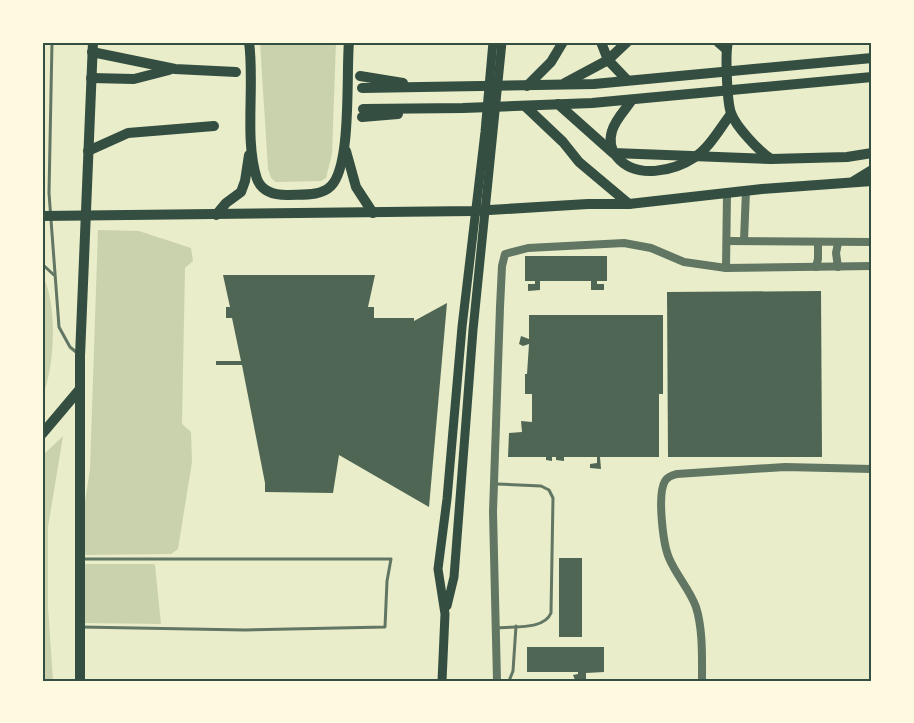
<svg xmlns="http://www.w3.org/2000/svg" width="914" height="723" font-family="'Roboto Condensed',sans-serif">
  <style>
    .green { fill: #cad2ad }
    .building { fill: #4f6655 }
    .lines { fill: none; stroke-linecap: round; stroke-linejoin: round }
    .service { stroke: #617663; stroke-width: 3 }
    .tertiary { stroke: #617663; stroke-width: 8 }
    .secondary { stroke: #344e41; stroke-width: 9 }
    .primary { stroke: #344e41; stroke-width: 10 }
    .trunk { stroke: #344e41; stroke-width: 10 }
    .neatline { fill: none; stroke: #344e41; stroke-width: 2 }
  </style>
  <rect width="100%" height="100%" fill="#e9edc9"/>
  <!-- green -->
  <g class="green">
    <polygon points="260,42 336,42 332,154 326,178 321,181 276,182 271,178 268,169"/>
    <polygon points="98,230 139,231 191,248 193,261 185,268 182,424 191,432 192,462 178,549 171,554 83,555 78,548 90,469"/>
    <path d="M42,275C58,302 55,368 42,397Z"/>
    <polygon points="63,436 48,527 48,607 53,681 42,681 42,456"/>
    <polygon points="78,564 153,564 155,565 161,624 83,623"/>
  </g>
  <!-- building -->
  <g class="building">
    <polygon points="525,256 607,256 607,281 597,281 597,284 604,284 604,290 591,290 591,281 540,281 540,290 528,291 528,284 535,284 535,281 525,281"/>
    <polygon points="223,275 375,275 368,307 374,307 374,318 414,318 414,321 447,303 429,507 339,455 333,493 265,492 265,483 242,365 216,365 216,361 241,361 232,318 226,318 226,307 230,307"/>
    <polygon points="821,291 822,457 668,457 667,292"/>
    <polygon points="529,315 663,315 663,394 659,394 659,457 600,457 601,469 590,468 590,464 597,463 597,457 564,457 564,461 556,460 556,457 552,457 552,461 546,460 546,457 508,457 509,433 522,432 521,421 532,422 532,394 525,394 525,374 527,374 529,344 523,346 519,344 521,336 529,339"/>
    <rect x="559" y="558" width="23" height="79"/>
    <polygon points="527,647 604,647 604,672 586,673 586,679 575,680 573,675 578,674 578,672 527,672"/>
  </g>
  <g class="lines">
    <!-- service -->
    <g class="service">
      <polyline points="52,42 49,193 59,327 70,347 76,352"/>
      <polyline points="42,264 54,275"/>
      <path d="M497,484L541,486L549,490L553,498L551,613C544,630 514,626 498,628"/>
      <polyline points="81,627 245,630 385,627 387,581 391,559 83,559"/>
      <polyline points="509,681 513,671 516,626"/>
    </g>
    <!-- tertiary -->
    <g class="tertiary">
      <polyline points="744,240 746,191"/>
      <polyline points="727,241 872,242"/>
      <polyline points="816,267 818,259 818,243"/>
      <polyline points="838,267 836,253 838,243"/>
      <polyline points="726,268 727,193"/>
      <polyline points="497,681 493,512 500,307 502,266 505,254 528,248 624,243 651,248 684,262 726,268 872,266"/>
      <path d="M702,681C702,658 703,629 696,607C690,590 676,575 669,558C663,544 657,494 665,481C668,476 673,475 677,474L785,467L872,469"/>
    </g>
    <!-- secondary -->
    <g class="secondary">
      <polyline points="447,606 454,577 473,330 502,42"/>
      <polyline points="442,681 445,614 438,569 447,499 462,327 485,132 493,42"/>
    </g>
    <!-- primary -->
    <g class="primary">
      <path d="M249,42C255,84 244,140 257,179C262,192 274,195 287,195C301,194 320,197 331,186C352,165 346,74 349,42"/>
      <path d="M728,42C725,53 727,102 731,113C736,127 759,151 771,159"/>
      <polyline points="346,151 356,187 373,213"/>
      <polyline points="854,181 872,170"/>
      <polyline points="216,215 226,203 241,192 245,181 249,155"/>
      <polyline points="42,216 473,211 588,204 629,204 762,189 872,181"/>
    </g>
    <!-- trunk -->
    <g class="trunk">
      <polyline points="601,42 608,60 627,80"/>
      <polyline points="718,42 726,49"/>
      <polyline points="92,52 175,69 236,72"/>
      <polyline points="360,76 403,83"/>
      <polyline points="91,78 134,79 169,70"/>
      <polyline points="565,83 608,60 627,42"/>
      <polyline points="527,86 551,62 563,42"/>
      <polyline points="362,88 594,84 872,58"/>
      <path d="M632,100C625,110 615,120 612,131C609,141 611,150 617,157C636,180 674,171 695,157C710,147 720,128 731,114"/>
      <polyline points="558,104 613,153 771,159 847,157 872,153"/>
      <polyline points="525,106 563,142 579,162 629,204"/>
      <polyline points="363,109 463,108 592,103 872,77"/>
      <polyline points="362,117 398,114"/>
      <polyline points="88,151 128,133 214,126"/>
      <polyline points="42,434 80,389"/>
      <polyline points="80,681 80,356 93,42"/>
    </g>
  </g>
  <!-- border -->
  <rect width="914" height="723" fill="none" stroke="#fefae0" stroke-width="87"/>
  <rect x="44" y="44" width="826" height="636" class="neatline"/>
</svg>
